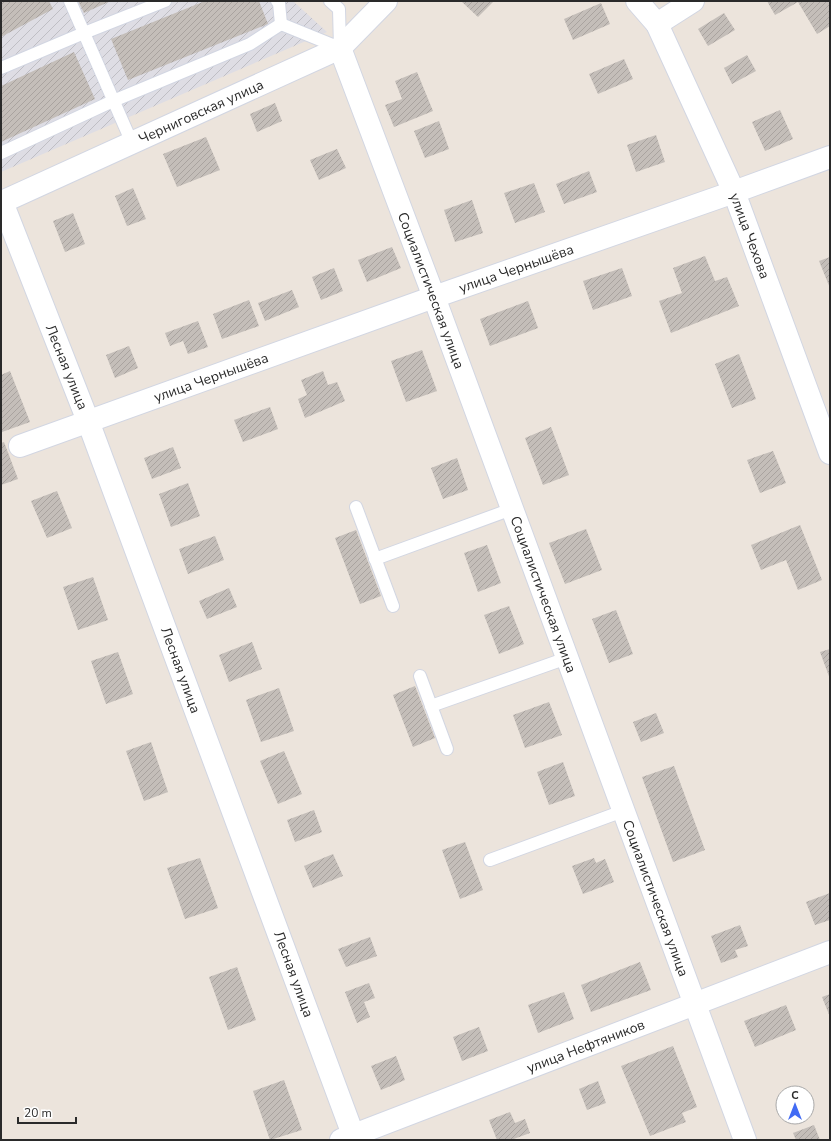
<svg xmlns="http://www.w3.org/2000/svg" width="831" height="1141" font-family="'Nunito Sans',sans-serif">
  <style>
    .industrial { fill: url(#industrial-furrows) }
    .building { fill: url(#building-hatch) }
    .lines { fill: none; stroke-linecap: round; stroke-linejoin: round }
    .service-casing { stroke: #d2d6e2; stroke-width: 14 }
    .minor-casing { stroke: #d2d6e2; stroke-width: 24 }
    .service { stroke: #fff; stroke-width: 12 }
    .minor { stroke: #fff; stroke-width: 22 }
    .labels { text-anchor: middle; stroke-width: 4; stroke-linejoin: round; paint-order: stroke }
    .street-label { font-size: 14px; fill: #2a2a2a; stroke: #fff }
  </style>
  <defs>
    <pattern id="industrial-furrows" width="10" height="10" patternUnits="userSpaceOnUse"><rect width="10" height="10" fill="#dedde4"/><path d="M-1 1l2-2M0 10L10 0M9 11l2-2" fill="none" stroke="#bfbec4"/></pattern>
    <pattern id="building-hatch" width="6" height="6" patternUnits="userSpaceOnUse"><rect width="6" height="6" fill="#c4beb9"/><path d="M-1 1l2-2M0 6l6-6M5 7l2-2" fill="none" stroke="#a9a39f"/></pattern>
  </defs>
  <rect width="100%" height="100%" fill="#ece4dc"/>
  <!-- industrial -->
  <polygon class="industrial" points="1,1 293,1 327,32 1,172"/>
  <!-- building -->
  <g class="building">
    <polygon points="1,1 49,1 53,9 1,37"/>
    <polygon points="78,1 111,1 84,13"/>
    <polygon points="205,1 259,1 268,24 128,80 111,39"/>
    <polygon points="461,1 494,1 478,17"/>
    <polygon points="767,1 828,1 830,4 830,26 817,34 798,2 775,15"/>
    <polygon points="601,3 610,24 573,40 564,19"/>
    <polygon points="724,13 735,30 708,46 698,29"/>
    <polygon points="74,52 95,99 1,142 1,86"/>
    <polygon points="747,55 756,71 732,84 724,68"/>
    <polygon points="624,59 633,79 598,94 589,74"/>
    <polygon points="417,72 433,111 394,127 385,105 402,99 395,81"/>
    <polygon points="275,103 282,121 257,132 250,114"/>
    <polygon points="780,110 793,139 765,151 752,122"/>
    <polygon points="439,121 449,149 425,158 414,131"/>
    <polygon points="656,135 665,162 636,172 627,145"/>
    <polygon points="206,137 220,170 177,187 163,154"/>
    <polygon points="337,149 346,168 319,180 310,160"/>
    <polygon points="589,171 597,192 564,204 556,184"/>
    <polygon points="534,183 545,212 515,223 504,193"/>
    <polygon points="133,188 146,219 127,226 115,196"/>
    <polygon points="472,200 483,233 455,242 444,210"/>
    <polygon points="73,213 85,244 65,252 53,221"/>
    <polygon points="392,247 401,268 367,282 358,260"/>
    <polygon points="705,256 715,281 727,277 739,306 671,333 659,301 682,293 673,268"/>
    <polygon points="830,257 830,288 819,261"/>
    <polygon points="334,268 343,291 321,300 312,277"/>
    <polygon points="622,268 632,296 593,310 583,281"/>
    <polygon points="292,290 299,307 265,321 258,303"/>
    <polygon points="249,300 259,326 222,339 213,314"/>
    <polygon points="528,301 538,328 490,346 480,319"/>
    <polygon points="198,321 208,347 188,354 183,341 170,346 165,333"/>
    <polygon points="129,346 138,368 115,378 106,355"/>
    <polygon points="422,350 437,391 406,402 391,361"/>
    <polygon points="739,354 756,399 732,408 715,364"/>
    <polygon points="10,371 30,422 2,432 1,429 1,375"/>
    <polygon points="323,371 328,385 337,382 345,401 305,418 298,399 307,395 301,380"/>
    <polygon points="270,407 278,429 243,442 234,420"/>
    <polygon points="551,427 569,475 543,485 525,438"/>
    <polygon points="4,442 18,479 1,485 1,443"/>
    <polygon points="173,447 181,468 152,479 144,458"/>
    <polygon points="773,451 786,483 760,493 747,460"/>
    <polygon points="457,458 468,490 443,499 431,468"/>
    <polygon points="188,483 200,516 171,527 159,494"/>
    <polygon points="57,491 72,528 47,538 31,501"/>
    <polygon points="800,525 822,580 798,590 786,560 761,570 751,545"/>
    <polygon points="586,529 602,570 565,584 549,543"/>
    <polygon points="356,530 381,596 360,604 335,538"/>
    <polygon points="215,536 224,560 188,574 179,549"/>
    <polygon points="487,545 501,583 478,592 464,553"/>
    <polygon points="93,577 108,620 78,630 63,587"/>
    <polygon points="229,588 237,607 207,619 199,601"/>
    <polygon points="509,606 524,644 499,654 484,615"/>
    <polygon points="616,610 633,654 609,663 592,619"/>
    <polygon points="252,642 262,669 229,682 219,655"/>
    <polygon points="830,649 830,679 820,652"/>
    <polygon points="118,652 133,694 106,704 91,661"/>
    <polygon points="415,686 435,738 413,747 393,695"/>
    <polygon points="279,688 294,731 261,742 246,700"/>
    <polygon points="549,702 562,735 525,748 513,715"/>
    <polygon points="656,713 664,733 641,742 633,722"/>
    <polygon points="151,742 168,792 144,801 126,751"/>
    <polygon points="284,751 302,794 278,804 260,761"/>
    <polygon points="563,762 575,796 549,805 537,772"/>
    <polygon points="674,766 705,850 673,862 642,777"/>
    <polygon points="314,810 322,832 295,842 287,820"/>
    <polygon points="465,842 483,890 460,899 442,850"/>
    <polygon points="333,854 343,876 313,888 304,866"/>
    <polygon points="200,858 218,908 185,919 167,868"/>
    <polygon points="594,858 596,863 605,859 614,882 583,894 572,866"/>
    <polygon points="830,893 830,920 815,925 806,902"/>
    <polygon points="740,925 748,946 735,950 738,957 721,963 711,936"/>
    <polygon points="370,937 377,956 346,967 338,949"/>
    <polygon points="640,962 651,990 591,1012 581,985"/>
    <polygon points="237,967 256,1020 228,1030 209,977"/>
    <polygon points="369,983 375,998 364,1002 370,1017 357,1023 345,992"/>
    <polygon points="564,992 574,1019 538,1033 528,1005"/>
    <polygon points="830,994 830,1017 822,997"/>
    <polygon points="786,1005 796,1030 755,1047 744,1021"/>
    <polygon points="479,1027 488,1051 462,1061 453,1037"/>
    <polygon points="673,1046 697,1107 682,1113 686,1122 650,1136 621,1066"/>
    <polygon points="396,1056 405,1080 381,1090 371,1066"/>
    <polygon points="284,1080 302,1130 270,1140 253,1091"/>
    <polygon points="598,1081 606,1103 587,1110 579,1089"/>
    <polygon points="510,1112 515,1123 525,1119 530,1133 511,1140 497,1140 489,1120"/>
    <polygon points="814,1125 820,1140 796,1140 793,1133"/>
  </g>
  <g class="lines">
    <defs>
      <g id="service">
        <polyline points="70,1 132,143"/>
        <polyline points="281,24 340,48 339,9 330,1"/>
        <polyline points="1,68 84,33 165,1"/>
        <polyline points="1,153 113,101 250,44 281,24 279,3 277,1"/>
        <polyline points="356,507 393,606"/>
        <polyline points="375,559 512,509"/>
        <polyline points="420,676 447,749"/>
        <polyline points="431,706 567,658"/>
        <polyline points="490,860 623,811"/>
      </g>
      <g id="minor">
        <path id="s1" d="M637,1L657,24L734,192L830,453"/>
        <polyline points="657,24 693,1"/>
        <path id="s2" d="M340,48L434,297L745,1140"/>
        <path id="s3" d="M20,446L434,297L734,192L830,157"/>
        <path id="s4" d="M341,1140L830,952"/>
        <path id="s5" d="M355,1140L88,421L2,202L340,48L386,1"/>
      </g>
    </defs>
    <!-- service casing -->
    <use href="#service" class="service-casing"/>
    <!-- minor casing -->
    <use href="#minor" class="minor-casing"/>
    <!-- service -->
    <use href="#service" class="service"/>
    <!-- minor -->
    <use href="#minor" class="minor"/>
  </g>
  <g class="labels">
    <!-- street labels -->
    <g class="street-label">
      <text dy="5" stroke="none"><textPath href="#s5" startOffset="1221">Черниговская улица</textPath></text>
      <text dy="5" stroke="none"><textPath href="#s1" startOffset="262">улица Чехова</textPath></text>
      <text dy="5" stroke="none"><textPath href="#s3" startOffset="527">улица Чернышёва</textPath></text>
      <text dy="5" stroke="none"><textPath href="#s2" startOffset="259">Социалистическая улица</textPath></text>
      <text transform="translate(67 367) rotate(68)" y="5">Лесная улица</text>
      <text dy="5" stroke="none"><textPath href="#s3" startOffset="203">улица Чернышёва</textPath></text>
      <text dy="5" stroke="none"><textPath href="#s2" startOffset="583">Социалистическая улица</textPath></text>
      <text transform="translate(181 670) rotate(70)" y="5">Лесная улица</text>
      <text dy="5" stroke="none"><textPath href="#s2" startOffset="907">Социалистическая улица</textPath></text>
      <text transform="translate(294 974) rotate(70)" y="5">Лесная улица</text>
      <text dy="5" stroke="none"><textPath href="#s4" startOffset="262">улица Нефтяников</textPath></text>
    </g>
  </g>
  <!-- border -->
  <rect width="831" height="1141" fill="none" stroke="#2a2a2a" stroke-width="4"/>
  <!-- north arrow -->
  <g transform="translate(795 1105)"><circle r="19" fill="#ffffff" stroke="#aaaaaa"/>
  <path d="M0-3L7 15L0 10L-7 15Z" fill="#416bf4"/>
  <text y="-6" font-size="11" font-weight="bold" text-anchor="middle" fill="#2a2a2a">С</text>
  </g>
  <!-- scale -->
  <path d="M18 1117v6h58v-6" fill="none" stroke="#2a2a2a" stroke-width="2"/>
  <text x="24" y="1117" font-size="12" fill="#2a2a2a" stroke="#ffffff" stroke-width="3" paint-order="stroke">20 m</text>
</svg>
